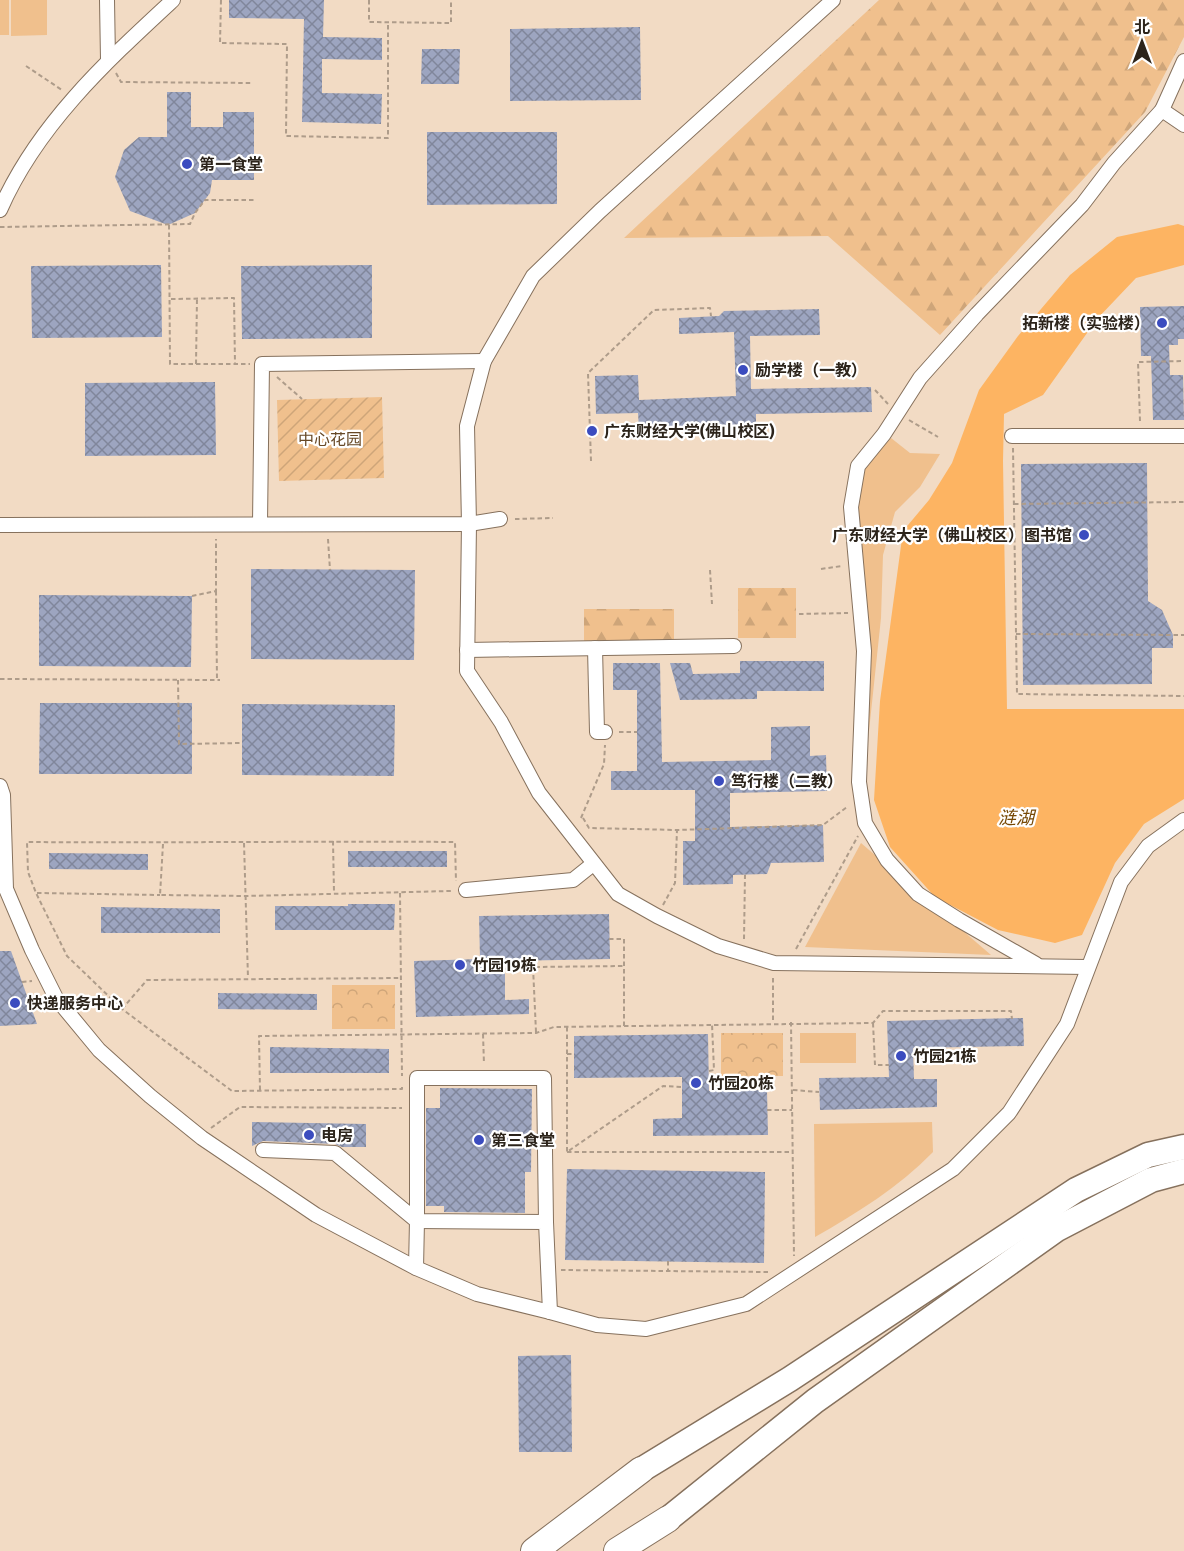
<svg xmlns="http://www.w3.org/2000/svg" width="1184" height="1551" font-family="'Fira Sans','Noto Sans SC',sans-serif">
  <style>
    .grass { fill: #f0c08d }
    .forest { fill: url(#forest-firs) }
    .park { fill: url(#park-crowns) }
    .garden { fill: url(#garden-furrows) }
    .water { fill: #fdb462 }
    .building { fill: url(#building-cross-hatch) }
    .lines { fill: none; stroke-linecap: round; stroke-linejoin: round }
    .minor-casing { stroke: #86715d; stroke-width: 16 }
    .trunk-casing { stroke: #86715d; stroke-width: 27 }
    .motorway-casing { stroke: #86715d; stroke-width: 28 }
    .path { stroke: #ae9c8a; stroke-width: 2; stroke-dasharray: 4.5 3; stroke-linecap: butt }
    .minor { stroke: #fff; stroke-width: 14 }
    .trunk { stroke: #fff; stroke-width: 24 }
    .motorway { stroke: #fff; stroke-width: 26 }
    .poi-dot { fill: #3b4cbf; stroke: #fff; stroke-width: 2 }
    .labels { text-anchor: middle; stroke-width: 4.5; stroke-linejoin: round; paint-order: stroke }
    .poi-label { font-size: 16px; font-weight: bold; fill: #2c241b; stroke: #fff; text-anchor: start }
    .park-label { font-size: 16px; fill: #664826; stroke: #fff }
    .water-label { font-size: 18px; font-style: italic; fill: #774906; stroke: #fff }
  </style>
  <defs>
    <pattern id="forest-firs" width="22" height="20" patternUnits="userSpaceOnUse" patternTransform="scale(1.5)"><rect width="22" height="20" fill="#f0c08d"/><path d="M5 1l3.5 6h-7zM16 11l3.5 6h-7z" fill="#cea579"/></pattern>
    <pattern id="park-crowns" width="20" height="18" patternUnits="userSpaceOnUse" patternTransform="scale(1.5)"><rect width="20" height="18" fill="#f0c08d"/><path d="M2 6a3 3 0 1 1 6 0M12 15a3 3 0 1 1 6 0" fill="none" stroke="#cea579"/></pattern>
    <pattern id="garden-furrows" width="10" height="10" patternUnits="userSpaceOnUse" patternTransform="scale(1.5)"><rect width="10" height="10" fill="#f0c08d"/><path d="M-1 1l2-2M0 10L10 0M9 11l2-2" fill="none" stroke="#cea579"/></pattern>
    <pattern id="building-cross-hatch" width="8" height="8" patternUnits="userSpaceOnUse" patternTransform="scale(1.5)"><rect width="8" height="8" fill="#9da5c0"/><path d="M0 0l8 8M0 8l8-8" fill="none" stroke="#80869b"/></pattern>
  </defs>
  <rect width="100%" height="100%" fill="#f2dbc4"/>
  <!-- grass -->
  <g class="grass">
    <rect x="0" y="0" width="9" height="35"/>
    <polygon points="11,0 47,0 47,35 11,36"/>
    <polygon points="891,438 910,453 940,454 920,487 895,512 883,555 881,618 869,731 865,705 856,512 862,468"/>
    <polygon points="861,843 991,955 805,947"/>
    <rect x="800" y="1033" width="56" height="30"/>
    <path d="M932,1122L933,1152C899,1187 857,1213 815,1237L814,1124Z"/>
  </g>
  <!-- forest -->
  <g class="forest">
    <polygon points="879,0 1184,0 1184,37 1145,112 940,335 828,236 624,238"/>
    <rect x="738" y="588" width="58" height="50"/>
    <rect x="584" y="609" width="90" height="33"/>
  </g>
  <!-- park -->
  <g class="park">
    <rect x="332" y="985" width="63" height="44"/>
    <rect x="721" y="1033" width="62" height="43"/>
  </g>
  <!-- garden -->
  <polygon class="garden" points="382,397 384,478 279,481 277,400"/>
  <!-- water -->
  <polygon class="water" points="1178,224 1184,226 1184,265 1136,278 1097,319 1043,395 1004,414 1003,461 1007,709 1184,709 1184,799 1144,824 1115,863 1082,935 1055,943 998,930 935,897 890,847 874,800 880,701 903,531 929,500 952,463 979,390 1018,336 1070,275 1117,237"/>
  <!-- building -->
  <g class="building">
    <polygon points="229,0 324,0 323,37 382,38 382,60 322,59 322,93 382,94 381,124 302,122 304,19 229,18"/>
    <polygon points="640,27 641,100 510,101 510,29"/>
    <polygon points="422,49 460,49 459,84 421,84"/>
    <polygon points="167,92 191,92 191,127 223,127 223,112 254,112 254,180 212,180 210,193 195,213 168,225 130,211 115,177 124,150 139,137 167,137"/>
    <polygon points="427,132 557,132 557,204 427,205"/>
    <polygon points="161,265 162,337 32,338 31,266"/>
    <polygon points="372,265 372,338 242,339 241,266"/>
    <polygon points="1184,306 1184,339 1178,339 1178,345 1169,345 1170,375 1183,375 1184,420 1153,420 1151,356 1141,356 1140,307"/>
    <polygon points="819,309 820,335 750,336 751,389 871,387 872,412 756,414 756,424 639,429 638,413 596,414 595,376 638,375 639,400 736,396 734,332 679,334 679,318 719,316 724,311"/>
    <polygon points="215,382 216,455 85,456 85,383"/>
    <polygon points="1147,463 1148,601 1162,610 1173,635 1173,648 1152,648 1152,684 1023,685 1021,464"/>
    <polygon points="251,569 415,570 414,660 251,659"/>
    <polygon points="39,595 192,596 191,667 39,666"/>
    <polygon points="740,661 824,661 824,691 757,691 757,699 680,700 670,663 690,663 693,674 740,673"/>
    <polygon points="613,663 660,663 662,762 771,760 771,727 810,726 810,756 826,755 827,791 730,793 730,827 823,825 824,862 771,863 767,874 733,875 733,884 683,885 683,841 695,841 695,790 611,790 611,771 637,771 637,690 613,690"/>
    <polygon points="40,703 192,703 192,774 39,774"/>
    <polygon points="242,704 395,705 394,776 242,775"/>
    <rect x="348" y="851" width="99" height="16"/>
    <polygon points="49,853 148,854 148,870 49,869"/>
    <polygon points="348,904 395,904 394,930 275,930 275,906 348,906"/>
    <polygon points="101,907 220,909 220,933 101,933"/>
    <polygon points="609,914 610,959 505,961 505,1000 529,999 529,1014 416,1017 414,961 480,959 479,916"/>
    <polygon points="0,951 11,951 37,1024 0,1026"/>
    <polygon points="218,993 317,994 317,1010 218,1009"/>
    <polygon points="1023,1018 1024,1046 913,1048 914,1079 937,1079 937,1107 820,1110 819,1078 889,1077 887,1021"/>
    <polygon points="708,1034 709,1091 767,1090 768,1135 653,1136 653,1119 682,1118 682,1077 574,1078 574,1036"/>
    <polygon points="270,1047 389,1049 389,1073 270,1073"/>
    <polygon points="440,1088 532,1089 531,1172 525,1172 525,1213 444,1212 444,1206 426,1206 426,1108 440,1108"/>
    <polygon points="252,1122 366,1124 366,1147 342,1147 335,1144 263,1141 252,1146"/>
    <polygon points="567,1169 765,1172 764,1263 565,1260"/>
    <polygon points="571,1355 572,1452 519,1452 518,1356"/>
  </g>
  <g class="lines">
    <defs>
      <g id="minor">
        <polyline points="107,0 108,60"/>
        <polyline points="833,0 600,211 533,276 484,361 467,426 469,524 467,671 501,722 539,793 618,894 657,916 718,946 774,963 1087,967"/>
        <polyline points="1162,110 1184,61"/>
        <path d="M0,210C37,125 106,62 173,0"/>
        <polyline points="1012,436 1184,436"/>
        <polyline points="260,523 262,364 484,361"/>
        <polyline points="0,525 469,524 500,519"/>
        <polyline points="595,648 597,732 605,732"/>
        <polyline points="467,650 734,646"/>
        <polyline points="0,786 3,795 6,889 32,950 56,998 99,1050 150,1096 202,1138 316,1215 416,1268 477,1294 550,1312 597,1325 646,1329 746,1304 953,1169 1009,1113 1067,1024 1121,882 1148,846 1184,820"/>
        <polyline points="466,890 573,880 593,864"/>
        <polyline points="1036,964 959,920 918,894 887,860 865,823 859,782 864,651 851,507 858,466 884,434 920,378 977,314 1082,205 1114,163 1162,110 1184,125"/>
        <polyline points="263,1150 335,1153 417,1221 416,1268"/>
        <polyline points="546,1222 544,1078 417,1078 417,1221 546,1222 550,1312"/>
      </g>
      <g id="trunk">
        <polyline points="641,1470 790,1379 1076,1190 1148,1155 1184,1147"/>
        <polyline points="668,1519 815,1401 1057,1229 1151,1180 1184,1171"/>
      </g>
      <g id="motorway">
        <polyline points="534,1551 641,1470"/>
        <polyline points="617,1551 668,1519"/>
      </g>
    </defs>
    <!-- minor casing -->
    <use href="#minor" class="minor-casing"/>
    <!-- trunk casing -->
    <use href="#trunk" class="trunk-casing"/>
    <!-- motorway casing -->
    <use href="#motorway" class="motorway-casing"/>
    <!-- path -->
    <g class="path">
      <polyline points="221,0 220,43 287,44 286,136 388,138 388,22"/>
      <polyline points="369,0 369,22 451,23 451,0"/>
      <polyline points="26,66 62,90"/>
      <polyline points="116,73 121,82 252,83"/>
      <polyline points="169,225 170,364 235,364"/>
      <polyline points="0,227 190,224 195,213 205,200 255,200"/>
      <polyline points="171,299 234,298 235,364 250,364"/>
      <polyline points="196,364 197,298"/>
      <polyline points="277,377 302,399"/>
      <polyline points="875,390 888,404"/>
      <polyline points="909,420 938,437"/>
      <polyline points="1140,421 1138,362 1184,361"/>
      <polyline points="1013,448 1017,694 1184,696"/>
      <polyline points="591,461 588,373 654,310 710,308 711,316"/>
      <polyline points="1014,504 1184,502"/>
      <polyline points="515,519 553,518"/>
      <polyline points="328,539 330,570"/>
      <polyline points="821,569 842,566"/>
      <polyline points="710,570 712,604"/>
      <polyline points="216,591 217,680"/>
      <polyline points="192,596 216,591 216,539"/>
      <polyline points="799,614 848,613"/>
      <polyline points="1016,634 1184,635"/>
      <polyline points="0,679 220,680"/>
      <polyline points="178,680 179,744 242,743"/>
      <polyline points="619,732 637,732"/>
      <polyline points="581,818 604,764 605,745"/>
      <polyline points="583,818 589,828 677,830 823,825 847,807"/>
      <polyline points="333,841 334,892"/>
      <polyline points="244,843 248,978"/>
      <polyline points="163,844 160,895 246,896 451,891"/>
      <polyline points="37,893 160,895"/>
      <polyline points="400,893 402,1076"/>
      <polyline points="663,905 675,883 677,830"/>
      <polyline points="609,939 624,939 624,1026"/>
      <polyline points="744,939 745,875"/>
      <polyline points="796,949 858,836"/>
      <polyline points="505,969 533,967"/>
      <polyline points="773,978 773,1023"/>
      <polyline points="22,982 32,981"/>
      <polyline points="122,1009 147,980 400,978"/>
      <polyline points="791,1022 794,1256"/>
      <polyline points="873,1023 875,1065 889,1065"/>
      <polyline points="567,1027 567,1152 663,1086 682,1087"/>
      <polyline points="536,1032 533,967 624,966"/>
      <polyline points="483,1034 484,1064"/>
      <polyline points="567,1054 574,1054"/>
      <polyline points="709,1071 714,1070 712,1024"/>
      <path d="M402,1087V1089L232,1091L122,1009L67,956L36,893L28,872L27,842C170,843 313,841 455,842L456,881"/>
      <polyline points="260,1090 259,1036 536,1033 554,1027 873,1023 883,1011 1011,1011 1012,1019"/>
      <polyline points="793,1090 819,1092"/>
      <polyline points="767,1110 792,1110"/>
      <polyline points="211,1128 240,1107 402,1108"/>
      <polyline points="567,1152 792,1152"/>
      <polyline points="668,1261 668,1271"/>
      <polyline points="561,1270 768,1272"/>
    </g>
    <!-- minor -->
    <use href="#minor" class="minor"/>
    <!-- trunk -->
    <use href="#trunk" class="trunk"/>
    <!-- motorway -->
    <use href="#motorway" class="motorway"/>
  </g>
  <!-- markers -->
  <g class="poi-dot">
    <circle cx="187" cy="164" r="6"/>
    <circle cx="1162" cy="323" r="6"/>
    <circle cx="743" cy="370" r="6"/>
    <circle cx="592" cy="431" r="6"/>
    <circle cx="1084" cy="535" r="6"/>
    <circle cx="719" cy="781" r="6"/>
    <circle cx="460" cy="965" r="6"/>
    <circle cx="15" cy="1003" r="6"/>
    <circle cx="901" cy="1056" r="6"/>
    <circle cx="696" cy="1083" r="6"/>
    <circle cx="309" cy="1135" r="6"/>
    <circle cx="479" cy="1140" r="6"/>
  </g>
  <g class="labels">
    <!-- poi labels -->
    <g class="poi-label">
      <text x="199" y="170">第一食堂</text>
      <text x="1150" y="329" text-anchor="end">拓新楼（实验楼）</text>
      <text x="755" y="376">励学楼（一教）</text>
      <text x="604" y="437">广东财经大学(佛山校区)</text>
      <text x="1072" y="541" text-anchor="end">广东财经大学（佛山校区）图书馆</text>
      <text x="731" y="787">笃行楼（二教）</text>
      <text x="472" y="971">竹园19栋</text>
      <text x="27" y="1009">快递服务中心</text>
      <text x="913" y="1062">竹园21栋</text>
      <text x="708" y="1089">竹园20栋</text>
      <text x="321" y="1141">电房</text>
      <text x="491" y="1146">第三食堂</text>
    </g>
    <!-- park labels -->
    <g class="park-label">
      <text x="330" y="445">中心花园</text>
    </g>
    <!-- water labels -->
    <g class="water-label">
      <text x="1016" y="824">涟湖</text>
    </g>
  </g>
  <!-- north arrow -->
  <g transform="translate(1142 42)" stroke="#ffffff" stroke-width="4.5" paint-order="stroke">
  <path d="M0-4.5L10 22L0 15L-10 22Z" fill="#2c241b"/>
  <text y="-9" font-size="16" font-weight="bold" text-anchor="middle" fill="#2c241b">北</text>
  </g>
</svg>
